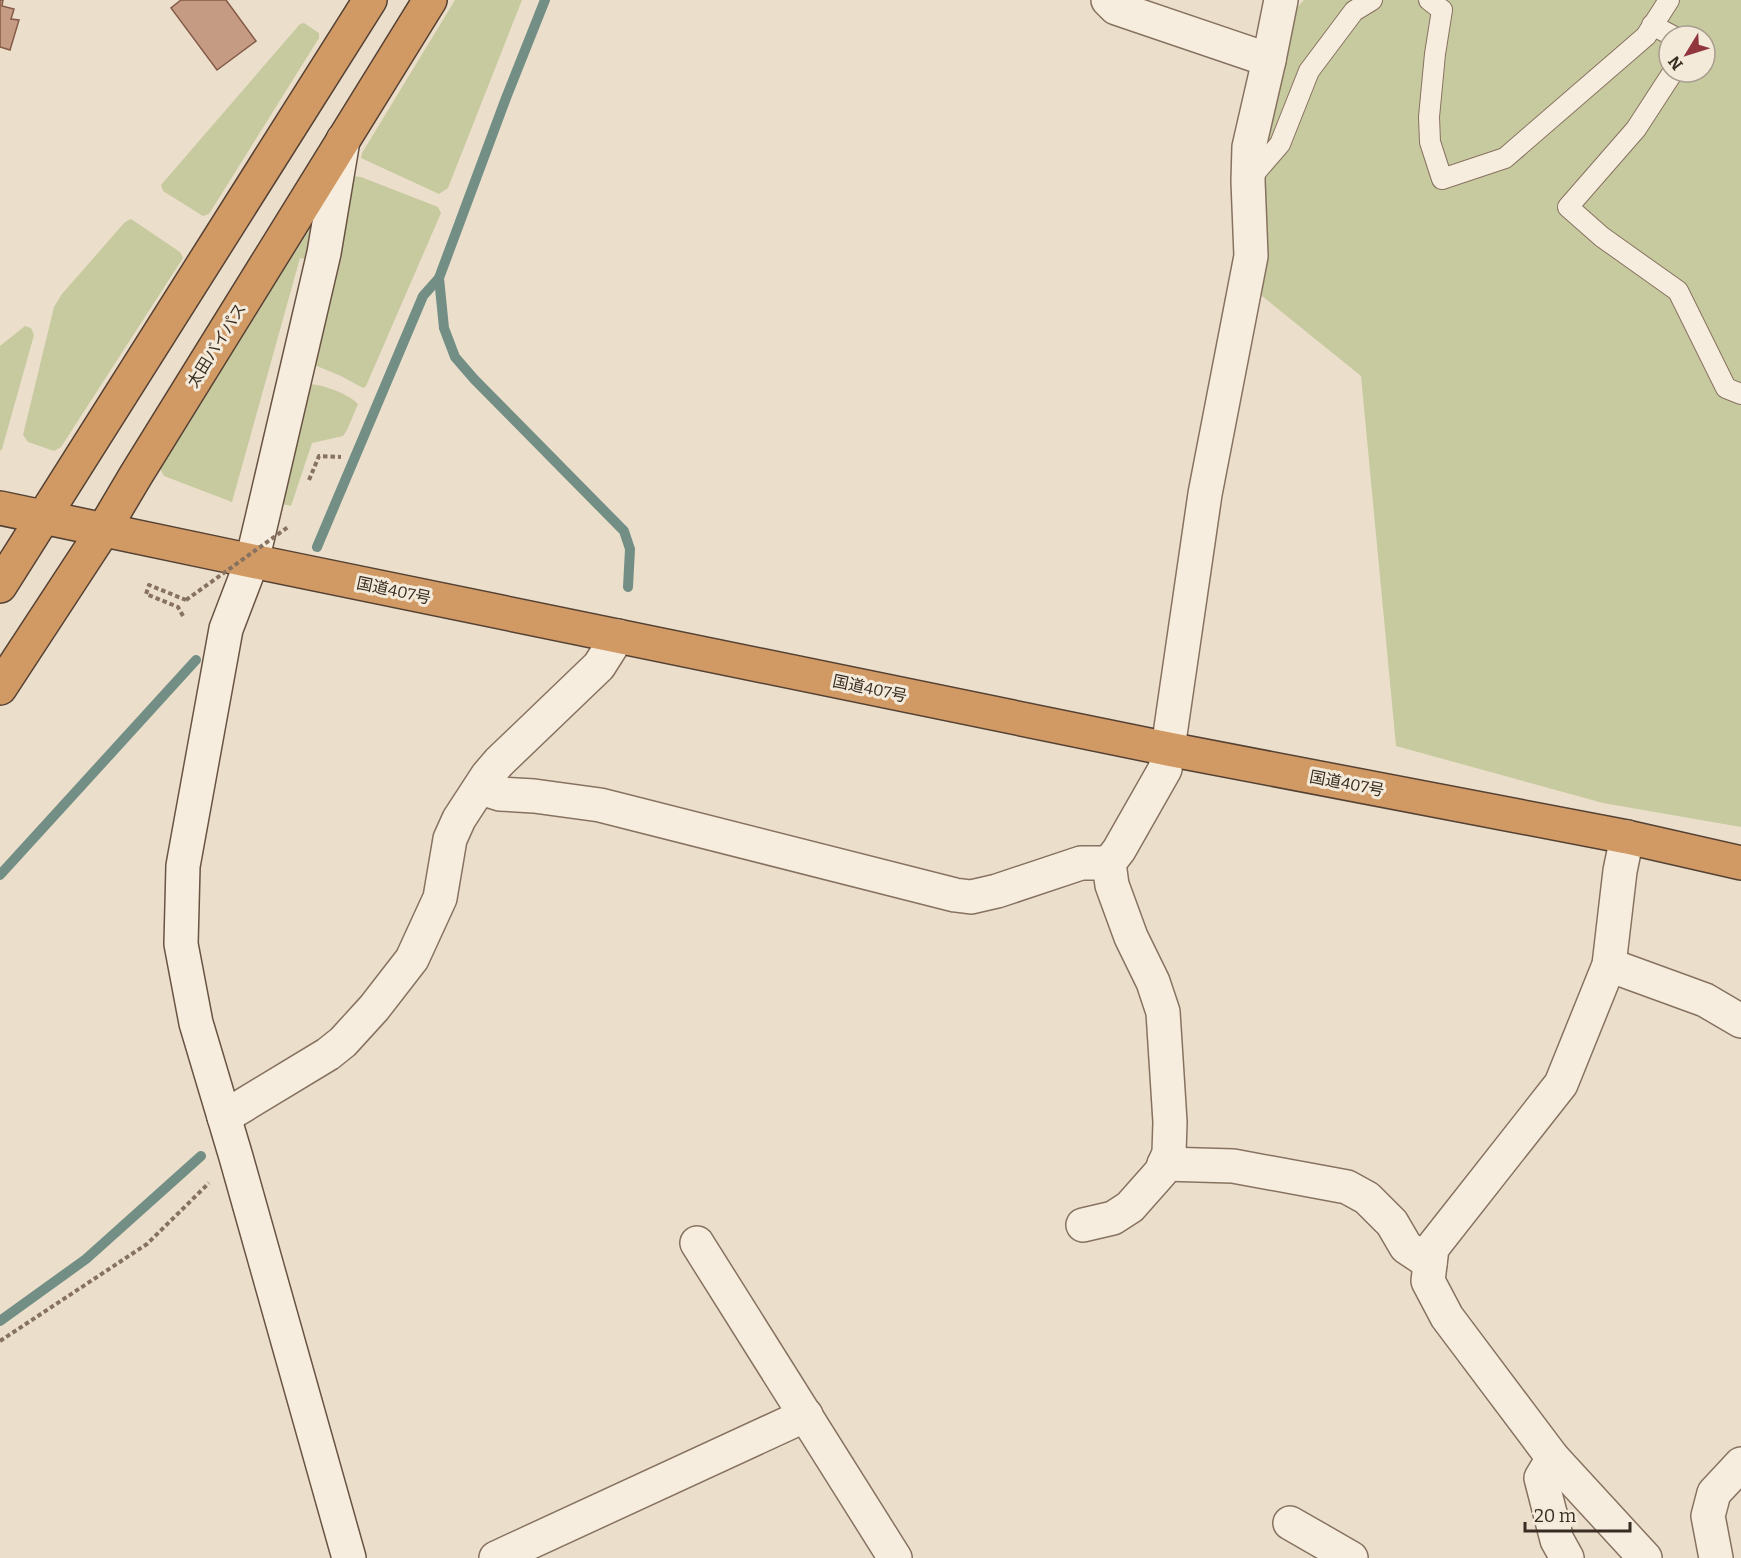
<svg xmlns="http://www.w3.org/2000/svg" width="1741" height="1558" font-family="Bitter,'Noto Sans JP',serif">
  <style>
    .green { fill: #c7c99f; fill-rule: evenodd }
    .lines { fill: none; stroke-linecap: round; stroke-linejoin: round }
    .stream { stroke: #728e85; stroke-width: 10 }
    .building { fill: #c69b84; stroke: #845b48; stroke-width: 1.5 }
    .lane-casing { stroke: #877260; stroke-width: 22 }
    .street-casing { stroke: #877260; stroke-width: 36 }
    .secondary-casing { stroke: #695343; stroke-width: 36 }
    .highway-casing { stroke: #554134; stroke-width: 36 }
    .path { stroke: #877260; stroke-width: 4; stroke-dasharray: 4.5 3; stroke-linecap: butt }
    .lane { stroke: #f7edde; stroke-width: 20 }
    .street { stroke: #f7edde; stroke-width: 33 }
    .secondary { stroke: #f7edde; stroke-width: 33 }
    .highway { stroke: #d19a65; stroke-width: 33 }
    .path-bridge { stroke: #877260; stroke-width: 4; stroke-dasharray: 4.5 3; stroke-linecap: butt }
    .labels { text-anchor: middle; stroke-width: 6; stroke-linejoin: round; paint-order: stroke }
    .street-label { font-size: 16px; fill: #392c22; stroke: #f3eada }
  </style>
  <rect width="100%" height="100%" fill="#ebdfcb"/>
  <!-- green -->
  <g class="green">
    <polygon points="455,0 522,0 448,188 439,194 361,158 362,153"/>
    <path d="M1304,0H1741V827L1603,803L1396,746L1361,376L1262,296L1260,48ZM1669,36H1705V72H1669Z"/>
    <polygon points="304,23 319,33 319,38 209,214 203,216 163,191 161,185 300,24"/>
    <polygon points="353,176 361,177 438,207 441,213 366,386 363,388 341,376 312,364"/>
    <polygon points="131,219 180,252 183,258 61,447 54,451 28,442 23,435 54,307 62,294 125,222"/>
    <polygon points="311,227 316,229 310,260 300,258 232,502 164,476 159,467"/>
    <polygon points="25,326 31,328 34,335 2,449 0,451 0,346"/>
    <path d="M308,384C322,384 349,394 358,404L347,430L343,436L312,443L291,506L278,503Z"/>
  </g>
  <g class="lines">
    <!-- stream -->
    <g class="stream">
      <polyline points="439,278 444,328 455,357 474,379 624,531 630,549 628,587"/>
      <polyline points="317,547 423,296 439,278 506,98 545,0"/>
      <polyline points="0,875 196,660"/>
      <polyline points="0,1321 86,1259 201,1156"/>
    </g>
  </g>
  <!-- building -->
  <g class="building">
    <polygon points="0,0 3,0 2,6 14,9 11,19 19,20 10,50 0,47"/>
    <polygon points="181,0 226,0 256,41 217,70 171,8"/>
  </g>
  <g class="lines">
    <defs>
      <g id="lane">
        <polyline points="1429,0 1442,10 1435,54 1429,117 1430,142 1442,179 1505,158 1646,36 1669,0"/>
        <polyline points="1652,25 1673,36"/>
        <polyline points="1673,72 1636,129 1568,207 1602,237 1678,291 1726,388 1741,394"/>
        <polyline points="1248,181 1280,144 1309,71 1354,11 1372,0"/>
      </g>
      <g id="street">
        <polyline points="1269,60 1281,0"/>
        <polyline points="481,788 500,794 534,796 600,805 955,895 971,897 997,891 1081,863 1109,863"/>
        <polyline points="1627,837 1620,871 1609,965 1561,1084 1432,1248 1428,1281 1447,1317 1553,1458 1645,1558"/>
        <polyline points="1609,965 1705,1000 1741,1021"/>
        <polyline points="224,1117 328,1054 343,1042 374,1008 412,959 440,898 450,839 459,819 487,776 499,762 599,666 618,636"/>
        <polyline points="1164,1164 1233,1166 1347,1187 1367,1198 1392,1223 1406,1247 1430,1263"/>
        <polyline points="1083,1225 1113,1218 1130,1207 1161,1172 1169,1153 1170,1122 1163,1012 1153,982 1131,937 1112,885 1109,863 1119,850 1165,769 1205,494 1251,256 1248,181 1249,147 1269,60 1116,8 1108,0"/>
        <polyline points="697,1243 895,1558"/>
        <polyline points="1553,1458 1541,1478 1557,1540 1567,1558"/>
        <polyline points="1290,1523 1351,1558"/>
        <polyline points="496,1558 806,1415"/>
        <polyline points="1716,1558 1708,1516 1714,1493 1741,1464"/>
      </g>
      <polyline id="secondary" points="343,140 324,253 262,519 252,561 226,629 183,866 181,944 196,1023 236,1157 349,1558"/>
      <g id="highway">
        <polyline points="0,508 252,561 1168,749 1627,837 1741,863"/>
        <polyline points="0,586 370,0"/>
        <polyline points="0,688 104,529 136,475 430,0"/>
      </g>
    </defs>
    <!-- lane casing -->
    <use href="#lane" class="lane-casing"/>
    <!-- street casing -->
    <use href="#street" class="street-casing"/>
    <!-- secondary casing -->
    <use href="#secondary" class="secondary-casing"/>
    <!-- highway casing -->
    <use href="#highway" class="highway-casing"/>
    <!-- path -->
    <g class="path">
      <polyline points="309,480 319,456 341,457"/>
      <polyline points="183,616 178,607 146,594 149,585 186,600"/>
      <polyline points="0,1341 147,1244 209,1183"/>
    </g>
    <!-- lane -->
    <use href="#lane" class="lane"/>
    <!-- street -->
    <use href="#street" class="street"/>
    <!-- secondary -->
    <use href="#secondary" class="secondary"/>
    <!-- highway -->
    <use href="#highway" class="highway"/>
    <!-- path-bridge -->
    <polyline class="path-bridge" points="186,600 288,527"/>
  </g>
  <g class="labels">
    <!-- street labels -->
    <g class="street-label">
      <text transform="translate(216 345) rotate(-58)" y="6">太田バイパス</text>
      <text transform="translate(394 590) rotate(12)" y="6">国道407号</text>
      <text transform="translate(870 688) rotate(12)" y="6">国道407号</text>
      <text transform="translate(1347 783) rotate(11)" y="6">国道407号</text>
    </g>
  </g>
  <!-- north arrow -->
  <g transform="translate(1687 54) rotate(232)"><circle r="28" fill="#f3eada" stroke="#a99e90" stroke-width="1.5"/>
  <path d="M0-4.5L10 22L0 15L-10 22Z" fill="#91363d"/>
  <text y="-9" font-size="16" font-weight="bold" text-anchor="middle" fill="#392c22">N</text>
  </g>
  <!-- scale -->
  <path d="M1525 1522v9h105v-9" fill="none" stroke="#392c22" stroke-width="3"/>
  <text x="1534" y="1522" font-size="18" fill="#392c22" stroke="#f3eada" stroke-width="4.5" paint-order="stroke">20 m</text>
</svg>
